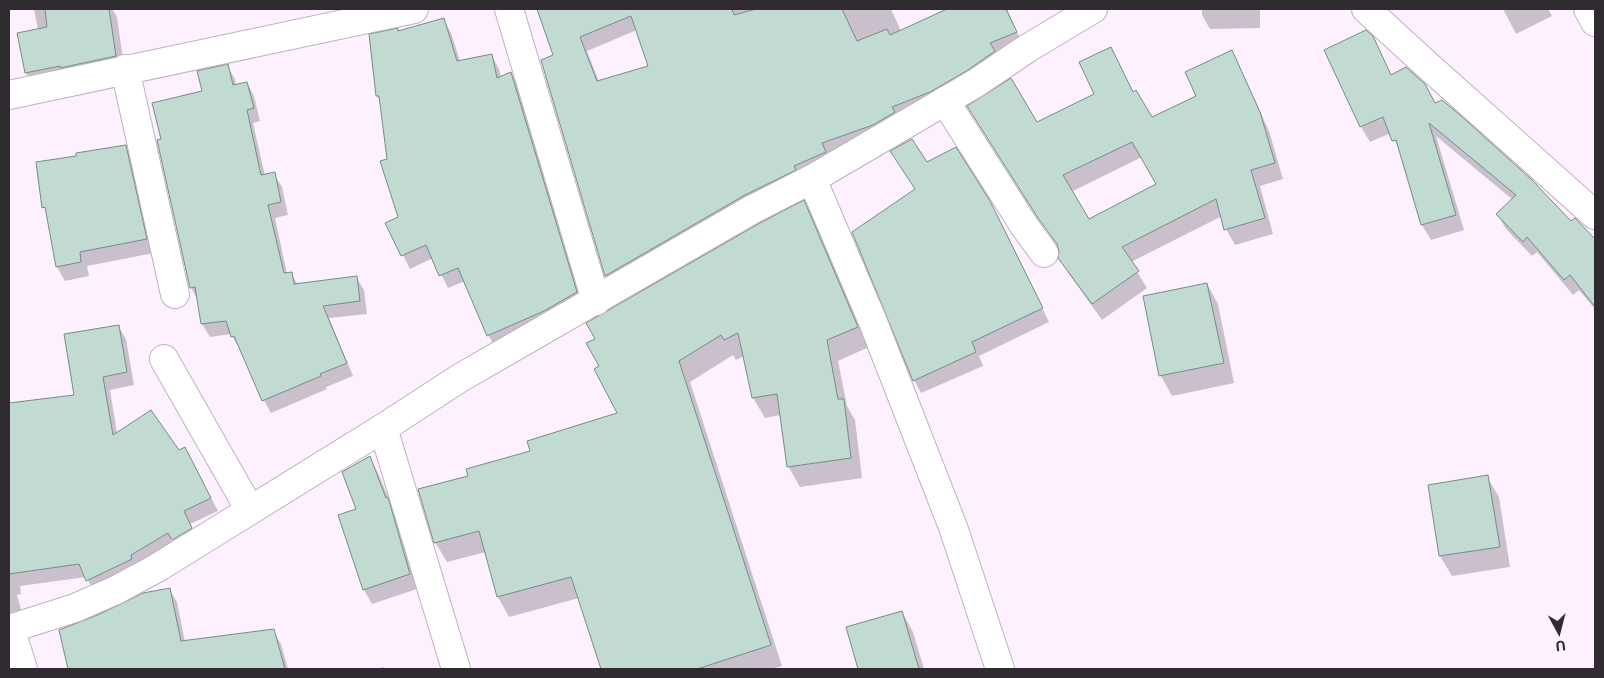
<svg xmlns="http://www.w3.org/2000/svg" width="1604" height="678" font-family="'Open Sans',sans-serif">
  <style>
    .shadow { fill: #0003; fill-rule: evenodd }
    .building { fill: #c1dad2; stroke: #758d86; fill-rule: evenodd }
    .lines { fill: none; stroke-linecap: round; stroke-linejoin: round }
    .minor-casing { stroke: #c0b0c2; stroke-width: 30 }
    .minor { stroke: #fff; stroke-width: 28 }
  </style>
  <rect width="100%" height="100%" fill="#fdf1ff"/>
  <!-- shadow -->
  <g class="shadow">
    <polygon points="34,9 112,9 117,17 125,73 36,90 26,73 18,34 38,30"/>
    <path d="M542,9H891L901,31L966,9H1007L1023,46L614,289L606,276L542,61L555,56L539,10ZM637,30L650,67L599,82L587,51Z"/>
    <polygon points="1202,9 1260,9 1260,28 1210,29 1202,15"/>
    <polygon points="1503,9 1548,9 1552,16 1516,34"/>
    <polygon points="444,20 451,33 460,61 492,56 499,69 501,77 511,73 518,86 584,306 496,348 488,335 465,281 448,288 433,258 410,269 387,223 399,218 389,160 381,103 377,96 398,30 399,32"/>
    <polygon points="1372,37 1392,76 1435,104 1571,223 1575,220 1595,241 1595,309 1579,290 1573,295 1537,252 1532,256 1506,229 1497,214 1513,200 1436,136 1464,230 1431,240 1422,225 1401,153 1391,133 1370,142 1361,127 1326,51"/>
    <path d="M1110,48L1134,93L1151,118L1197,96L1231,52L1240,68L1269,131L1283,179L1260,186L1273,234L1235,245L1226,229L1222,216L1131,262L1147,288L1102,320L1069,274L1060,258L1061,251L978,122L1037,124L1096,95ZM1142,157L1158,184L1088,221L1071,192Z"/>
    <polygon points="227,66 235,79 236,85 247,83 254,96 260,121 253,123 265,176 274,174 282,187 288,215 275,218 287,274 291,273 298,285 356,277 364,290 367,314 329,318 353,376 326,387 327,389 271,413 264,400 241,349 240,350 231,334 210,337 202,324 199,302 191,288 162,140"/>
    <polygon points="125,146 133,160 154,253 87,266 89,276 65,281 57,267 47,213 44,207 78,157"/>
    <polygon points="926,163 997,216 1049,322 979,356 983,366 921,393 914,380 916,190"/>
    <polygon points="804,202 815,222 869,347 838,361 847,406 855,420 862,478 800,487 788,466 781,415 765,418 753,398 744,356 736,360 733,355 690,382 782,666 771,669 602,669 579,598 509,617 498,597 486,552 447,562 435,542 469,477 532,452 619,413"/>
    <polygon points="1207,284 1218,304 1234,383 1172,396 1161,376 1144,297"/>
    <polygon points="118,326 126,339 134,385 110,390 117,433 178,452 192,462 218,511 190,524 191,527 171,539 171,542 192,529 198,542 95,593 86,577 20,586 21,594 17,595 23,617 9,620 9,403 76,396"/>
    <polygon points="369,457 377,471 395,513 417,589 372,604 364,590 340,516 358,510"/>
    <polygon points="1487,477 1499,497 1510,567 1452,576 1440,556 1429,486"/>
    <polygon points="169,589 177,602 185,642 273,631 281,644 288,669 69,669 60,630"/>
    <polygon points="902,612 913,632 924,669 860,669 848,628"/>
    <polygon points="384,667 386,669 375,669"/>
  </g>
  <!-- building -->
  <g class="building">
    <polygon points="45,9 109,9 116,56 60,68 60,66 25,73 17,33 47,27"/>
    <path d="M537,9H732L734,15L756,9H842L857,41L887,29L890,35L947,9H1006L1017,32L990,43L995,51L968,70L930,92L892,107L895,112L873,125L822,143L826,152L794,166L796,170L745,195L605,276L541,60L553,55ZM631,16L648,66L597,81L580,37Z"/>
    <polygon points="444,18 457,61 492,54 497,78 511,72 577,292 544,311 487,336 458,268 439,276 426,245 401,256 385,223 398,217 380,161 387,159 379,96 376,96 369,34 398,28 398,31"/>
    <polygon points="1366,30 1373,36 1391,75 1406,67 1425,84 1435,103 1442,100 1459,114 1532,180 1571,221 1575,218 1595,239 1595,307 1570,275 1564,280 1527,237 1523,242 1496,214 1516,195 1429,123 1456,215 1421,225 1396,140 1392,141 1383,117 1360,127 1324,50"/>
    <path d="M1111,47L1133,92L1136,90L1152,117L1196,96L1185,72L1232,50L1260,112L1275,163L1251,170L1265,218L1224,230L1216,199L1122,247L1139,271L1092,304L1058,258L1059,251L1057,244L1038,218L967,106L1011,78L1037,122L1094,94L1079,62ZM1132,142L1156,184L1089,219L1063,175Z"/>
    <polygon points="228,64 233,85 247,82 254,108 247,110 261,175 275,172 281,202 268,205 284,273 292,272 294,284 357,276 360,301 323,306 347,363 320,374 321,376 262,401 234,336 231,337 226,321 201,324 195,287 190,288 157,140 161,139 152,103 202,91 197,71"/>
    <polygon points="912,139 927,162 956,147 990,201 1043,308 972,342 976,352 913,381 852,232 915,189 890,151"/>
    <polygon points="126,145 147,239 80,252 81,262 56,267 45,207 42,208 36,162 76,156 76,153"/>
    <polygon points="804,200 858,327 827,340 838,399 844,399 851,458 787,467 777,394 752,398 738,333 724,340 721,335 679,361 771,645 697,669 601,669 571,577 497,597 479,531 434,543 418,489 468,476 466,469 530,451 527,441 617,413 594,369 599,366 586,343 595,339 586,323 760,223"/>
    <polygon points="1207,283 1224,363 1159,376 1143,296"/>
    <polygon points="119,325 127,372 103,377 113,435 151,410 179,450 185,447 211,498 184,511 192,528 172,540 168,533 131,555 132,559 86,581 79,564 9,574 9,403 74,395 64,334"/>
    <polygon points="370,456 386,498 388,497 410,574 363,590 338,515 356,509 342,472"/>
    <polygon points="1488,475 1500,547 1439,556 1428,485"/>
    <polygon points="170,588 181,641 274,629 285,669 68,669 59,630 100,614 143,593"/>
    <polygon points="902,611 919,669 858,669 846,627"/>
  </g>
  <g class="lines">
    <defs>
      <g id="minor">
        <polyline points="509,9 596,301"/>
        <polyline points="1366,9 1426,64 1595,215"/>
        <polyline points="1588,9 1595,22"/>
        <polyline points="125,69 175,294"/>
        <polyline points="9,95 414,9"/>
        <polyline points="945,101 1025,227 1044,253"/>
        <polyline points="812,179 873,322 953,527 1000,669"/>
        <polyline points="164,359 250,510"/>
        <polyline points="383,428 456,669"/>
        <polyline points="10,628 23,669"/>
        <polyline points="9,629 75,608 116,590 157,568 383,428 460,378 753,209 812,179 976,83 1028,48 1093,9"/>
      </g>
    </defs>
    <!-- minor casing -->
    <use href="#minor" class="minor-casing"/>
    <!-- minor -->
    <use href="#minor" class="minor"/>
  </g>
  <!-- border -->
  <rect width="1604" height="678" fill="none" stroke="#302a31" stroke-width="20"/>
  <!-- north arrow -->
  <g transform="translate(1559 633) rotate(173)" stroke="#fdf1ff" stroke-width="4" paint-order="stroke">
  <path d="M0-4L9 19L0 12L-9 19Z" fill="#302a31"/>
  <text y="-8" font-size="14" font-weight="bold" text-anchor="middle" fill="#302a31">U</text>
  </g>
</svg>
